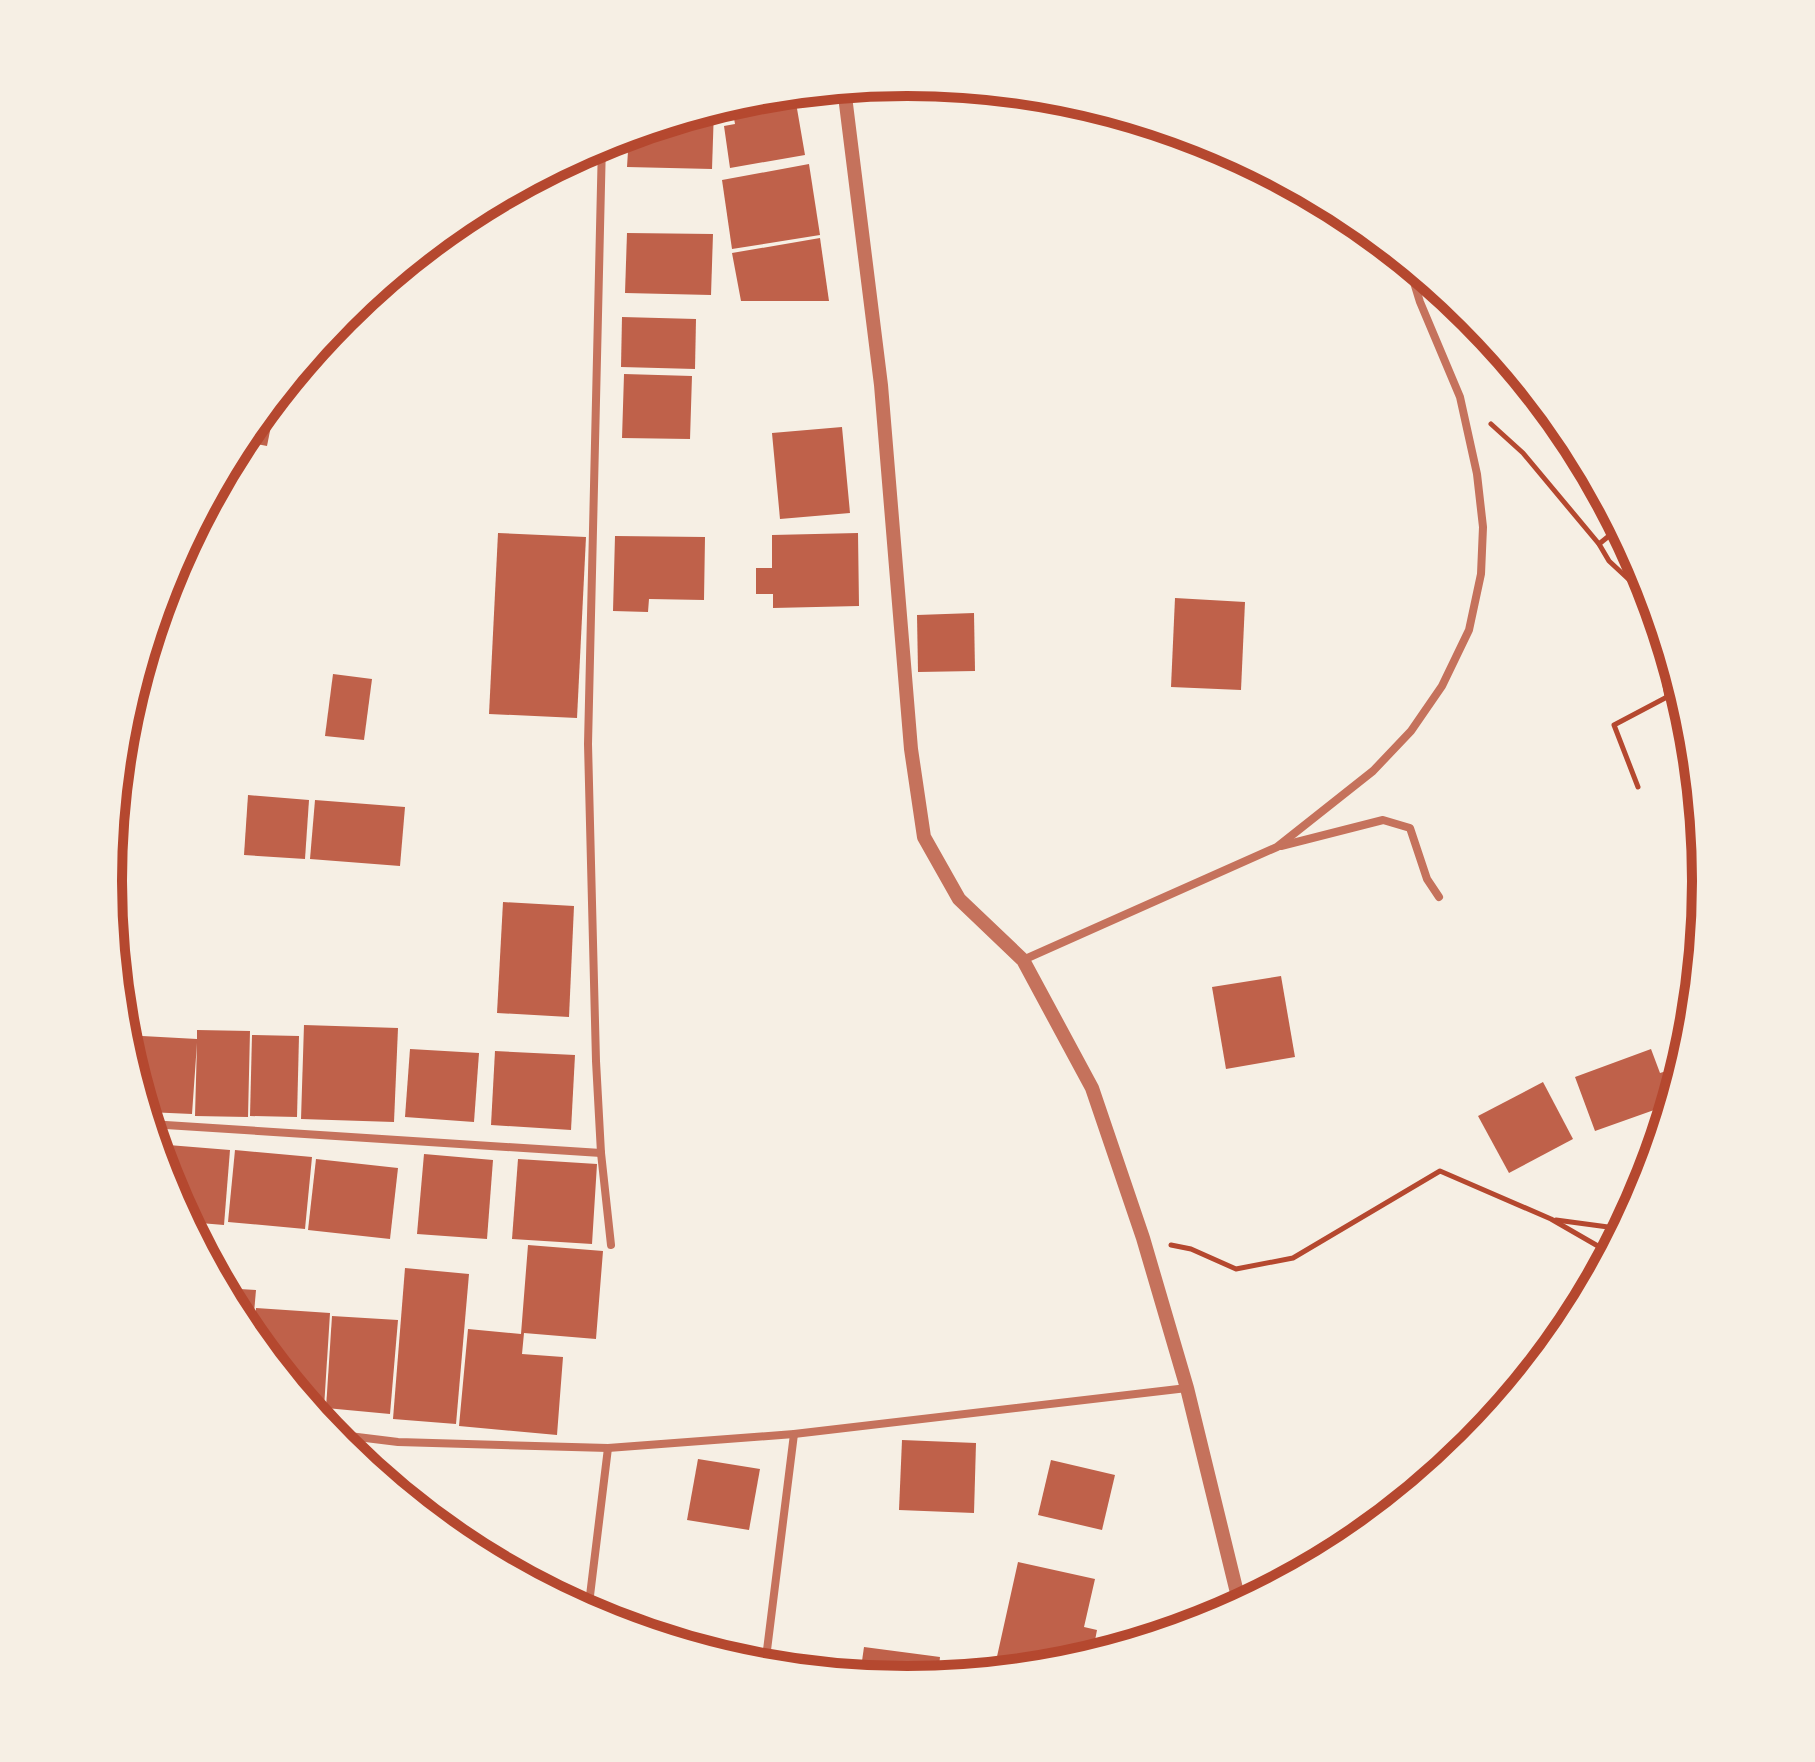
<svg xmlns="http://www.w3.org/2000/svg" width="1815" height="1762" font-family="Lato,sans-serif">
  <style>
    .building { fill: #bf614a }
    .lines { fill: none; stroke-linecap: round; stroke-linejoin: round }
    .path { stroke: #b5482f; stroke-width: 5 }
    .minor { stroke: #c5725c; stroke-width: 8 }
    .tertiary { stroke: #c5725c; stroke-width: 14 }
    .rim { fill: none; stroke: #b5482f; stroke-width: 10 }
  </style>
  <rect width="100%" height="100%" fill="#f6efe4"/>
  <!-- building -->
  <g class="building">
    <polygon points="795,97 805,155 730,168 724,126 735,124 732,107"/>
    <polygon points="714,109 712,169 627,167 629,135"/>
    <polygon points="809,164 820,235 732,249 722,180"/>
    <polygon points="627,233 713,234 711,295 625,293"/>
    <polygon points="820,238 829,301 741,301 732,253"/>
    <polygon points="622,317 696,319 695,369 621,367"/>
    <polygon points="624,374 692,376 690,439 622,438"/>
    <polygon points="277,396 267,446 241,441 243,437"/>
    <polygon points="842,427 850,513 780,519 772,433"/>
    <polygon points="498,533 586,537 577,718 489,714"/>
    <polygon points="858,533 859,606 773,608 773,594 756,594 756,568 772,568 772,535"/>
    <polygon points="615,536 705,537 704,600 649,599 648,612 613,611"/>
    <polygon points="1175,598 1245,602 1241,690 1171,687"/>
    <polygon points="974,613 975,671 918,672 917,615"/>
    <polygon points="333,674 372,679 364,740 325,736"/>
    <polygon points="248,795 309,800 305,859 244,855"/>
    <polygon points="315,800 405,807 400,866 310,859"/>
    <polygon points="503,902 574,906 569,1017 497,1013"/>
    <polygon points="1281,976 1295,1057 1226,1069 1212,987"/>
    <polygon points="304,1025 398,1028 394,1122 301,1119"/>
    <polygon points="197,1030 250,1031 248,1117 195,1116 197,1043 192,1114 147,1112 124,1035 197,1039"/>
    <polygon points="252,1035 299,1036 297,1117 250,1116"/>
    <polygon points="410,1049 479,1053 474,1122 405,1117"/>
    <polygon points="1651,1049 1660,1073 1673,1069 1678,1081 1671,1104 1595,1131 1575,1077"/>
    <polygon points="495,1051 575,1055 571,1130 491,1125"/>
    <polygon points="1543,1082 1573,1139 1509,1173 1478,1116"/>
    <polygon points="156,1144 230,1150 224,1225 188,1222 169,1186"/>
    <polygon points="235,1150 312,1157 305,1229 228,1222"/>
    <polygon points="424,1154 493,1160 487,1239 417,1234"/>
    <polygon points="316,1159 398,1168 390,1239 308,1230"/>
    <polygon points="518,1159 597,1164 592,1244 512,1239"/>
    <polygon points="528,1245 603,1251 596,1339 524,1333 522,1354 563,1357 557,1435 459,1426 468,1329 521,1334"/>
    <polygon points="405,1268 469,1274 456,1424 393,1419"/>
    <polygon points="223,1288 256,1290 252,1336 243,1325"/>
    <polygon points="256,1308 330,1313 324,1408 310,1407 254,1338"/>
    <polygon points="332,1316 398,1320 390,1414 326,1408"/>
    <polygon points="902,1440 976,1443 974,1513 899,1510"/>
    <polygon points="698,1459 760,1469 749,1530 687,1520"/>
    <polygon points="1051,1460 1115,1475 1102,1530 1038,1515"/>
    <polygon points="1018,1562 1095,1579 1084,1627 1097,1630 1092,1656 1063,1665 1028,1668 996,1661"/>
    <polygon points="864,1647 940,1657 938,1677 907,1680 860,1675"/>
  </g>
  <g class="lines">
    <!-- path -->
    <g class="path">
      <polyline points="1491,424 1523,453 1599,544 1609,561 1651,600 1667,697 1614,725 1638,787"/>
      <polyline points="1599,544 1620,527"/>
      <polyline points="1556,1220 1623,1229"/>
      <polyline points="1171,1245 1191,1249 1236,1269 1293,1258 1440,1171 1551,1219 1610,1253"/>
    </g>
    <!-- minor -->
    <g class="minor">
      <polyline points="602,143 588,744 596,1061 601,1153 611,1245"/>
      <polyline points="1281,846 1383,820 1410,828 1427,879 1439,897"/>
      <polyline points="1023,960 1277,847 1373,771 1411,731 1442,686 1469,630 1481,574 1483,527 1477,474 1460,397 1420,302 1408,263"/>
      <polyline points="150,1124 601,1153"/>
      <polyline points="333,1434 398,1442 608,1448 794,1434 1187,1388"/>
      <polyline points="588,1612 608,1448"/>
      <polyline points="765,1666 794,1434"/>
    </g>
    <!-- tertiary -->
    <polyline class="tertiary" points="844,88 881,385 911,749 924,837 959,899 1023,960 1092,1088 1143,1238 1187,1388 1240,1605"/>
  </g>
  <!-- crop -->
  <path d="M0 0H1815V1762H0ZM122 881a785 785 0 1 1 1570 0a785 785 0 1 1-1570 0Z" fill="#f6efe4" fill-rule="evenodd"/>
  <path class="rim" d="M122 881a785 785 0 1 1 1570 0a785 785 0 1 1-1570 0Z"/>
</svg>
